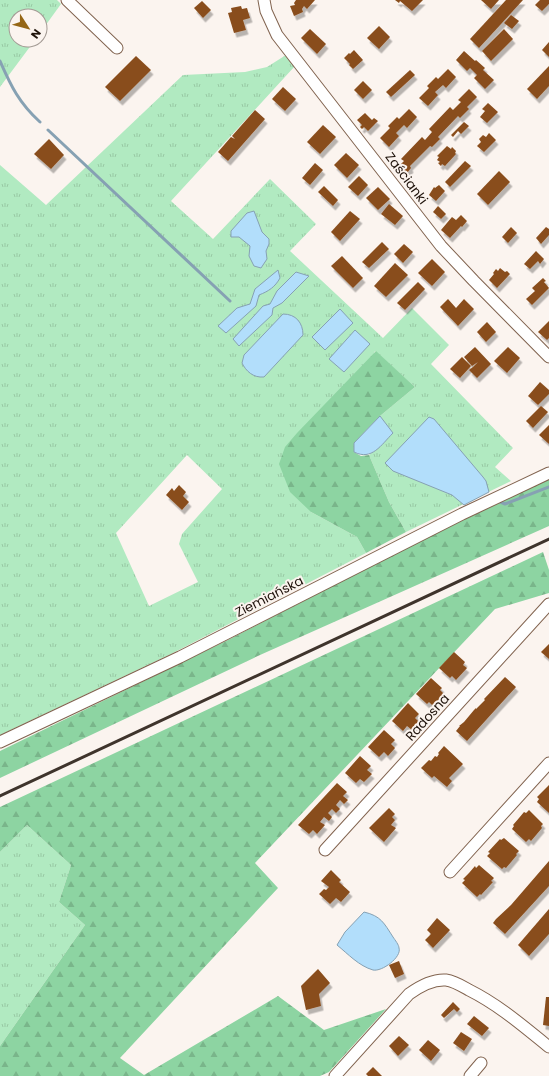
<svg xmlns="http://www.w3.org/2000/svg" width="549" height="1076" font-family="Poppins,sans-serif">
  <style>
    .grass { fill: url(#grass-tufts); fill-rule: evenodd }
    .forest { fill: url(#forest-firs) }
    .water { fill: #b2defb; stroke: #86a1b3 }
    .lines { fill: none; stroke-linecap: round; stroke-linejoin: round }
    .stream { stroke: #86a1b3; stroke-width: 3 }
    .building { fill: #894d1c; filter: url(#shadow) }
    .street-casing { stroke: #81634f; stroke-width: 13 }
    .street { stroke: #fff; stroke-width: 11 }
    .rail { stroke: #3f342c; stroke-width: 3 }
    .labels { text-anchor: middle; stroke-width: 4; stroke-linejoin: round; paint-order: stroke }
    .street-label { font-size: 13px; fill: #1f130b; stroke: #fbf4ef }
  </style>
  <defs>
    <pattern id="grass-tufts" width="24" height="20" patternUnits="userSpaceOnUse"><rect width="24" height="20" fill="#b1eac1"/><path d="M3 7l-1-3M5 7V3M7 7l1-3M15 17l-1-3M17 17v-4M19 17l1-3" fill="none" stroke="#98c8a4"/></pattern>
    <pattern id="forest-firs" width="22" height="20" patternUnits="userSpaceOnUse"><rect width="22" height="20" fill="#8dd4a2"/><path d="M5 1l3.5 6h-7zM16 11l3.5 6h-7z" fill="#79b58a"/></pattern>
    <filter id="shadow"><feDropShadow dx="2.5" dy="4.5" stdDeviation="0" flood-color="#0004"/></filter>
  </defs>
  <rect width="100%" height="100%" fill="#fbf4ef"/>
  <!-- grass -->
  <g class="grass">
    <polygon points="0,0 57,0 61,4 40,33 40,16 16,16 16,40 35,40 0,87"/>
    <path d="M286,55L295,66L171,201L213,239L270,179L316,224L290,251L383,338L412,308L449,345L431,364L513,448L495,467L511,481L406,532L389,502L369,455L381,445L392,433L380,416L415,387L375,351L311,512L357,537L366,553L171,654L0,735V165L46,205L183,75L245,72L267,67ZM187,455L222,489L182,534L179,544L198,582L149,606L116,533Z"/>
    <polygon points="27,825 71,865 59,902 85,925 0,1046 0,852"/>
  </g>
  <!-- forest -->
  <g class="forest">
    <polygon points="376,351 415,387 380,416 354,443 354,452 361,456 369,455 389,502 406,532 366,553 357,537 311,512 290,492 279,464 285,447 297,433"/>
    <polygon points="549,479 549,526 260,655 0,778 0,751 228,640 428,537"/>
    <polygon points="543,552 549,570 549,593 495,609 255,863 278,888 120,1058 144,1075 278,996 324,1030 386,1009 329,1072 320,1076 0,1076 0,1046 85,925 59,902 71,865 27,825 0,852 0,807"/>
  </g>
  <!-- water -->
  <g class="water">
    <polygon points="254,211 262,232 269,239 269,244 266,251 267,259 261,268 254,266 249,256 250,246 239,237 231,237 231,231 247,213"/>
    <path d="M278,270L280,278C275,287 269,291 259,295L256,306L226,333L218,326L237,308L250,304L255,289Z"/>
    <polygon points="296,272 309,276 282,303 273,308 272,315 239,346 233,339 263,306 270,304 277,291"/>
    <polygon points="340,309 353,323 325,350 312,337"/>
    <path d="M283,314C296,314 303,323 303,335L264,377C253,378 246,371 242,363L244,355Z"/>
    <polygon points="355,330 370,344 344,372 329,359"/>
    <path d="M380,416L393,433C381,445 372,461 354,452V443Z"/>
    <polygon points="429,417 434,419 483,477 486,481 489,492 464,505 452,495 393,471 385,463"/>
    <path d="M364,912C381,916 384,923 393,937C395,940 399,945 399,948C402,957 382,972 373,970C359,966 348,954 337,945L345,932Z"/>
  </g>
  <g class="lines">
    <!-- stream -->
    <g class="stream">
      <path d="M0,61C11,86 19,103 40,122"/>
      <polyline points="48,130 230,301"/>
      <polyline points="498,501 505,504 549,487"/>
    </g>
  </g>
  <!-- building -->
  <g class="building">
    <polygon points="296,0 315,0 307,9 304,6 302,9 303,12 294,16 290,6 295,5 294,3"/>
    <polygon points="395,0 423,0 412,11 400,1 399,3"/>
    <polygon points="481,0 499,0 491,9"/>
    <polygon points="506,0 523,0 479,48 470,39"/>
    <polygon points="540,0 549,0 549,4 542,11 535,5"/>
    <polygon points="202,1 211,10 203,18 194,8"/>
    <polygon points="241,6 242,9 247,8 250,18 243,20 246,30 234,33 228,13 232,12 231,8"/>
    <polygon points="511,15 519,21 512,29 504,23"/>
    <polygon points="379,26 390,37 379,49 367,38"/>
    <polygon points="310,29 326,44 317,54 301,38"/>
    <polygon points="504,29 513,39 491,61 482,51"/>
    <polygon points="549,42 549,57 542,50"/>
    <polygon points="354,50 363,60 353,69 349,65 350,64 344,58 349,53 350,54"/>
    <polygon points="464,51 475,61 476,60 485,68 483,70 494,80 485,89 474,78 477,75 470,68 467,71 456,60"/>
    <polygon points="136,56 151,70 120,101 105,87"/>
    <polygon points="549,66 549,86 537,99 527,89"/>
    <polygon points="448,69 456,77 446,88 443,85 435,92 438,95 428,106 419,98 429,88 427,86 436,77 438,79"/>
    <polygon points="410,70 415,75 391,97 386,92"/>
    <polygon points="363,81 372,90 363,99 354,90"/>
    <polygon points="283,87 296,99 285,111 272,99"/>
    <polygon points="469,89 477,97 467,107 469,109 460,118 458,116 438,137 440,139 432,147 430,146 410,166 411,168 407,173 406,171 404,172 401,169 402,168 400,165 404,161 401,159 422,137 425,140 432,132 429,129 450,107 453,110 461,102 458,100"/>
    <polygon points="488,103 498,112 487,123 480,117 485,111 482,109"/>
    <polygon points="409,109 417,117 407,128 404,125 396,133 399,136 389,147 380,138 390,128 388,126 397,117 399,119"/>
    <polygon points="255,110 265,119 228,161 218,152 231,137 235,139 232,136"/>
    <polygon points="365,113 372,120 374,118 378,121 368,131 364,127 362,129 360,127 362,125 357,120"/>
    <polygon points="464,122 469,126 461,134 458,131 453,137 451,135"/>
    <polygon points="323,125 336,137 320,154 307,142"/>
    <polygon points="489,133 496,140 484,152 477,146 481,142 479,139 483,135 486,137"/>
    <polygon points="49,139 64,155 51,169 34,154"/>
    <polygon points="447,146 451,149 452,147 456,151 455,153 456,154 445,166 442,164 441,166 438,163 440,162 437,160 439,157 437,156"/>
    <polygon points="346,153 359,165 347,178 334,165"/>
    <polygon points="465,161 471,166 450,187 445,182"/>
    <polygon points="315,163 323,170 310,185 302,178"/>
    <polygon points="499,171 510,182 488,205 477,194"/>
    <polygon points="359,176 368,185 358,196 348,187"/>
    <polygon points="439,185 445,191 436,201 429,195 434,187 435,188"/>
    <polygon points="324,186 338,200 333,206 318,192"/>
    <polygon points="378,187 390,199 378,210 366,198"/>
    <polygon points="389,204 403,216 395,225 381,214"/>
    <polygon points="438,206 446,214 441,219 433,212"/>
    <polygon points="350,211 360,219 340,241 331,232"/>
    <polygon points="461,215 467,221 462,227 461,226 450,238 441,230 452,217 456,220"/>
    <polygon points="511,227 517,233 508,243 502,237"/>
    <polygon points="546,227 549,229 549,235 541,244 536,238"/>
    <polygon points="382,242 389,249 369,268 362,262"/>
    <polygon points="404,244 413,252 403,263 394,254"/>
    <polygon points="536,251 544,259 540,264 538,261 530,269 524,264"/>
    <polygon points="342,256 363,278 353,288 331,266"/>
    <polygon points="432,259 445,272 432,286 418,273"/>
    <polygon points="395,263 408,275 386,297 374,286"/>
    <polygon points="500,268 505,272 507,271 510,274 497,288 489,280 494,274 493,273 496,269 498,271"/>
    <polygon points="543,278 546,281 544,282 549,288 532,305 526,299 535,291 532,288"/>
    <polygon points="418,282 425,289 405,310 397,303"/>
    <polygon points="448,299 456,308 464,299 474,309 458,326 440,307"/>
    <polygon points="549,321 549,338 547,340 538,332"/>
    <polygon points="487,322 496,332 486,342 477,332"/>
    <polygon points="475,347 491,364 477,378 469,370 473,367 475,369 473,367 478,362 472,366 464,357"/>
    <polygon points="508,347 520,358 507,373 494,361"/>
    <polygon points="462,357 471,366 460,378 450,369"/>
    <polygon points="540,382 549,390 549,394 538,405 528,396"/>
    <polygon points="541,406 548,412 533,428 526,421"/>
    <polygon points="549,425 549,444 539,435"/>
    <polygon points="179,485 186,492 183,496 189,502 182,510 166,495 172,488 174,491"/>
    <polygon points="549,644 549,659 541,652"/>
    <polygon points="454,652 465,662 463,665 467,668 456,680 452,676 450,678 439,668"/>
    <polygon points="505,677 516,687 467,741 456,731 460,726 459,726 464,722 474,710 476,708 476,709 485,700 484,699"/>
    <polygon points="431,678 442,688 440,690 444,694 433,706 429,702 427,704 416,694"/>
    <polygon points="408,703 419,714 415,718 419,722 412,730 407,726 403,731 392,721"/>
    <polygon points="384,730 395,740 391,744 395,748 388,756 384,752 379,757 368,747"/>
    <polygon points="444,746 463,764 449,778 452,781 447,787 434,776 432,778 421,768 429,760 431,761 435,756 437,757 439,754 438,753"/>
    <polygon points="360,756 371,766 367,770 372,774 364,782 360,779 356,783 345,773"/>
    <polygon points="337,783 347,792 343,796 348,800 344,804 340,800 336,805 340,809 336,813 332,809 328,813 332,817 329,821 324,817 320,822 325,825 317,834 313,830 309,834 298,825"/>
    <polygon points="549,785 549,813 537,802 539,799 537,797"/>
    <polygon points="389,808 395,814 392,817 395,820 391,825 396,828 384,842 369,828"/>
    <polygon points="529,810 543,824 541,826 542,828 531,841 529,839 526,842 512,829 514,826 513,825 519,818 524,812 526,813"/>
    <polygon points="504,838 519,851 516,854 517,855 506,868 504,867 502,869 487,856 490,853 488,852 500,839 501,840"/>
    <polygon points="549,861 549,886 505,934 493,923 496,919 511,905"/>
    <polygon points="479,865 494,878 491,881 493,882 481,895 480,894 477,897 462,883 465,880 463,879 469,873 475,866 476,868"/>
    <polygon points="331,870 341,880 339,882 350,892 341,902 336,898 330,904 319,894 324,889 326,890 329,887 321,881"/>
    <polygon points="549,909 549,934 529,956 518,945"/>
    <polygon points="437,918 450,930 433,948 425,940 431,934 427,930"/>
    <polygon points="399,961 404,974 395,978 389,965"/>
    <polygon points="318,969 330,983 319,994 321,1006 306,1010 301,986"/>
    <polygon points="546,997 549,997 549,1026 543,1025"/>
    <polygon points="453,1002 460,1009 457,1012 454,1009 444,1018 441,1015"/>
    <polygon points="474,1016 489,1028 482,1036 467,1024"/>
    <polygon points="461,1032 472,1039 464,1051 453,1043"/>
    <polygon points="399,1036 409,1045 398,1056 389,1046"/>
    <polygon points="428,1040 440,1050 431,1061 419,1050"/>
    <polygon points="373,1067 382,1076 368,1076 366,1074"/>
  </g>
  <g class="lines">
    <defs>
      <g id="street">
        <polyline points="67,0 117,48"/>
        <polyline points="264,0 266,11 277,35 441,246 474,281 549,357"/>
        <polyline points="0,742 180,657 462,514 549,473"/>
        <polyline points="325,850 549,604"/>
        <polyline points="450,872 549,763"/>
        <path d="M335,1076L409,994C420,986 432,979 446,980C454,981 462,986 469,990C499,1005 523,1026 549,1047"/>
        <polyline points="470,1076 481,1063"/>
      </g>
    </defs>
    <!-- street casing -->
    <use href="#street" class="street-casing"/>
    <!-- street -->
    <use href="#street" class="street"/>
    <!-- rail -->
    <polyline class="rail" points="0,796 549,539"/>
  </g>
  <g class="labels">
    <!-- street labels -->
    <g class="street-label">
      <text transform="translate(407 178) rotate(53)" y="5">Zaścianki</text>
      <text transform="translate(269 596) rotate(-27)" y="5">Ziemiańska</text>
      <text transform="translate(427 717) rotate(-48)" y="5">Radosna</text>
    </g>
  </g>
  <!-- north arrow -->
  <g transform="translate(28 28) rotate(126)"><circle r="19" fill="#fbf4ef" stroke="#a39a94"/>
  <path d="M0-3L7 15L0 10L-7 15Z" fill="#956615"/>
  <text y="-6" font-size="11" font-weight="bold" text-anchor="middle" fill="#1f130b">N</text>
  </g>
</svg>
